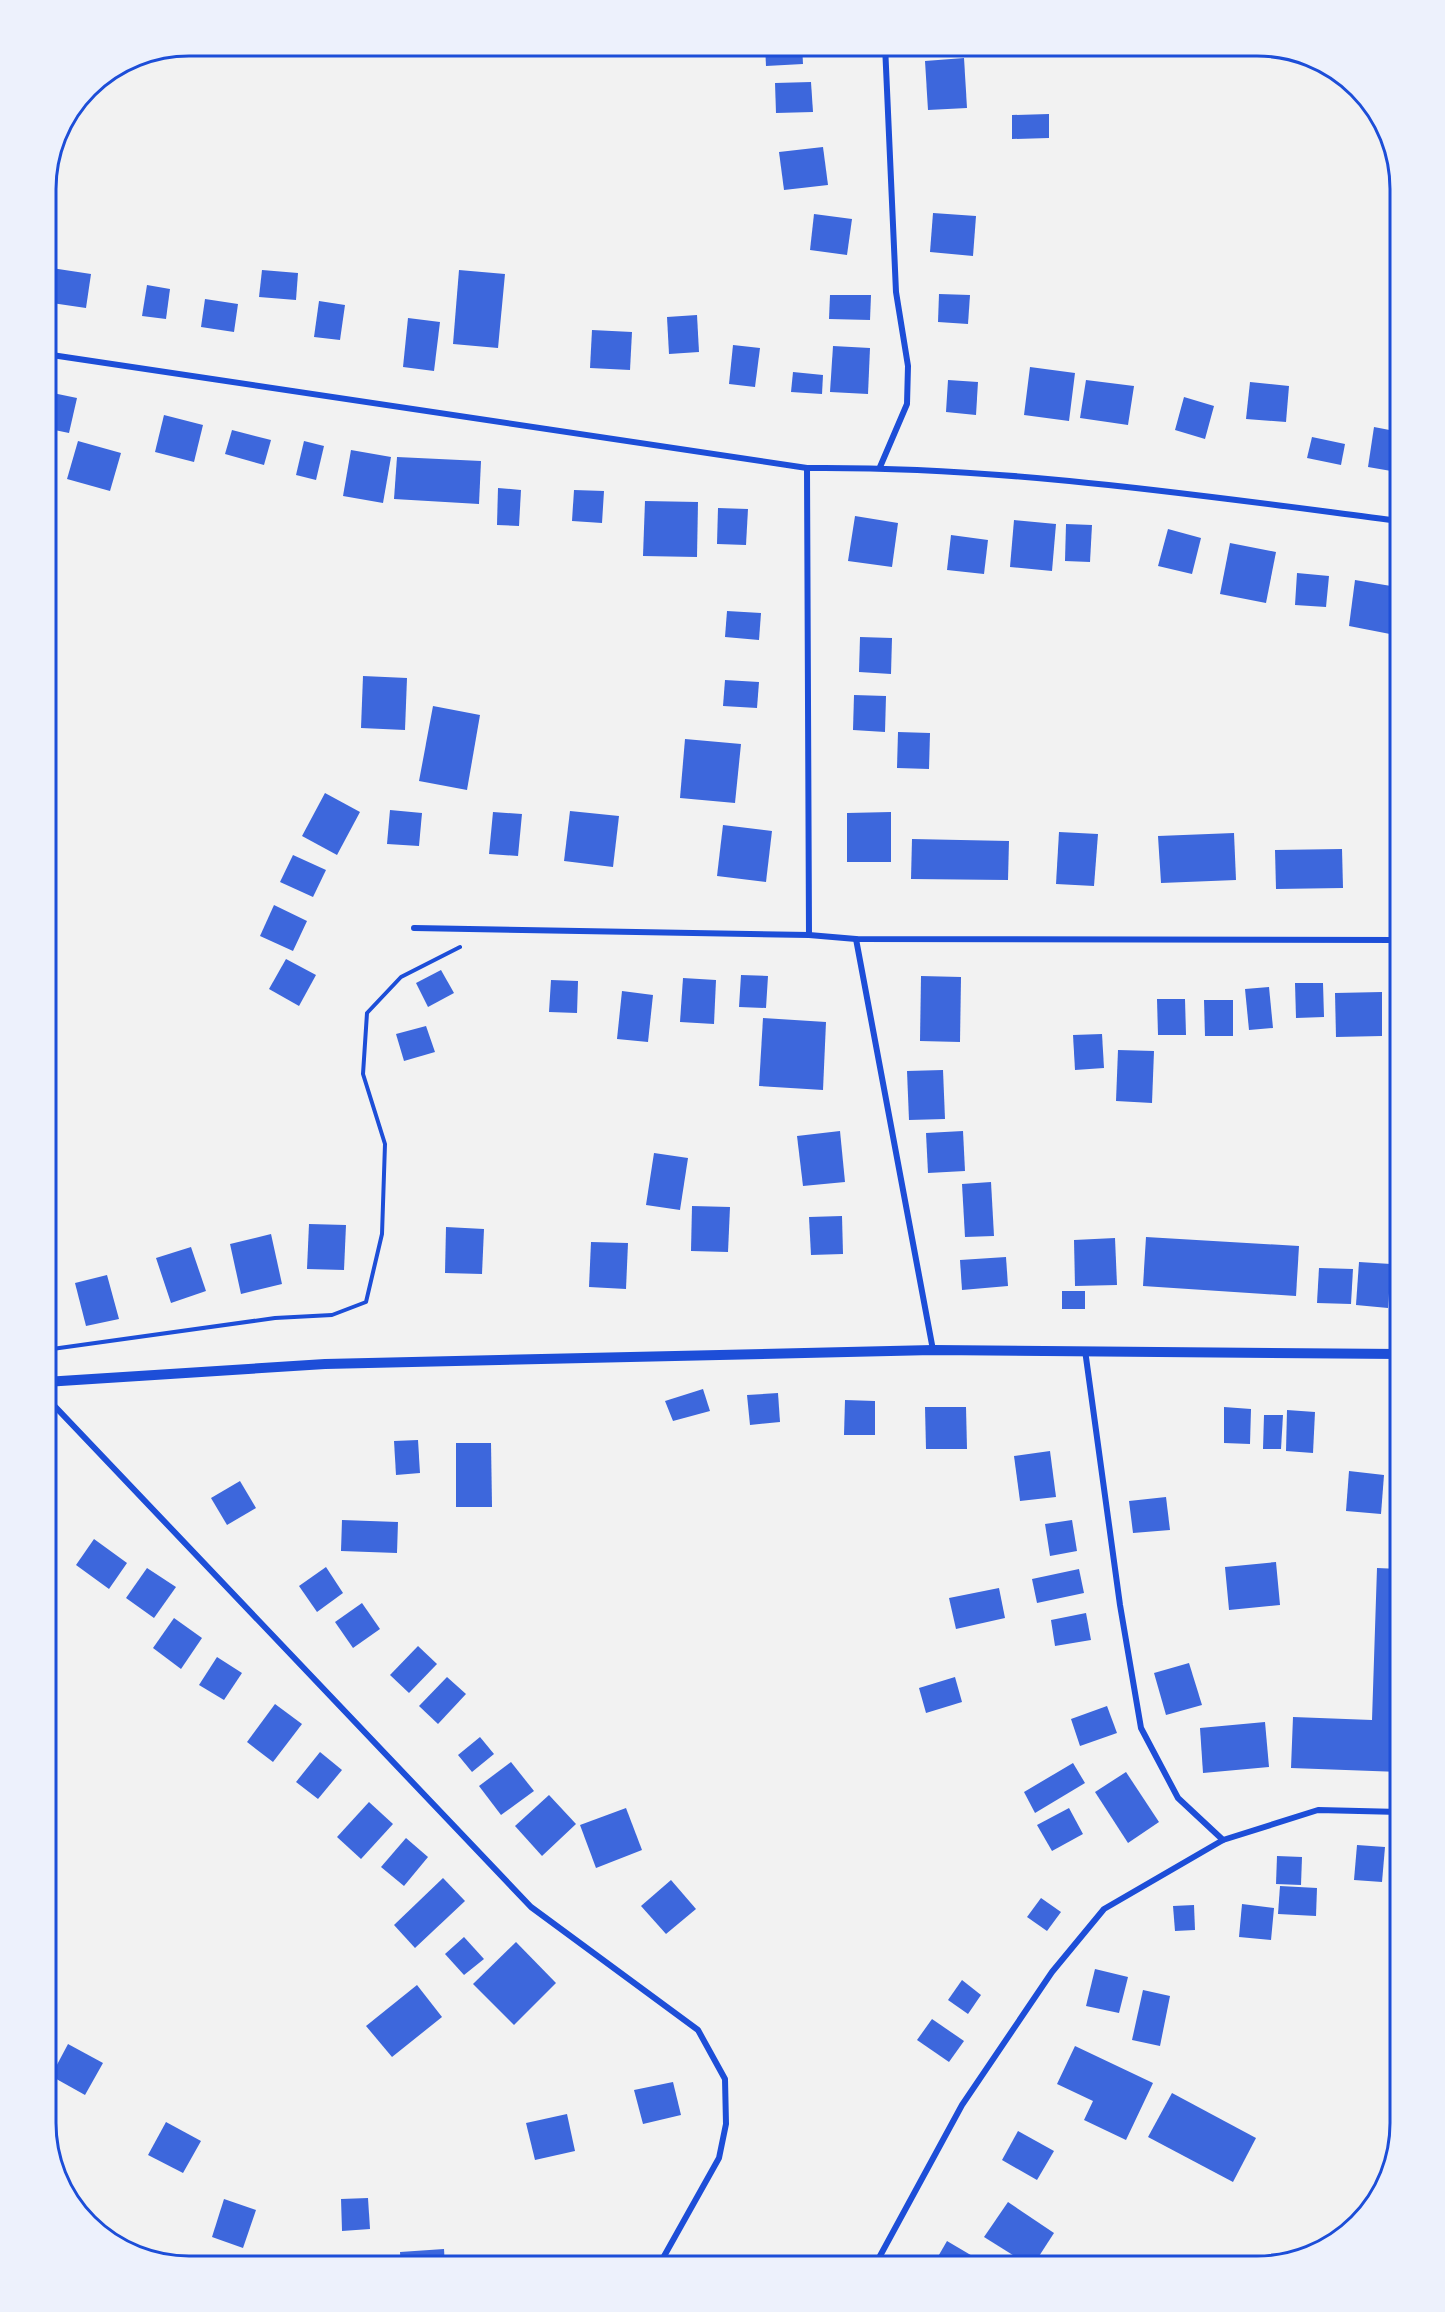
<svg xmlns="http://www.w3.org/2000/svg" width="1445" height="2312" font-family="Spectral,serif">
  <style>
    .building { fill: #3d67dc }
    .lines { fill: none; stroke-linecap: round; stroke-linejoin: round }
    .path { stroke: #1d4ed8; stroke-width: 4 }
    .minor { stroke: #1d4ed8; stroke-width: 6 }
    .tertiary { stroke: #1d4ed8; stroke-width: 10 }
    .rim { fill: none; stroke: #1d4ed8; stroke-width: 3 }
  </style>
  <rect width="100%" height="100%" fill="#f2f2f2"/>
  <!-- building -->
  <g class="building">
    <polygon points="765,45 802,45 803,64 766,66"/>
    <polygon points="964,58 967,108 928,110 925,61"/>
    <polygon points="811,82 813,112 776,113 775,83"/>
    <polygon points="1049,114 1049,138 1012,139 1012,115"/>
    <polygon points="823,147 828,185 784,190 779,152"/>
    <polygon points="933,213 976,216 973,256 930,252"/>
    <polygon points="814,214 852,219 847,255 810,250"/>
    <polygon points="45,267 91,274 86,308 45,302"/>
    <polygon points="262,270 298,273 296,300 259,297"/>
    <polygon points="459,270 505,274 498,348 453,344"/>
    <polygon points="147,285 170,289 166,319 142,316"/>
    <polygon points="939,294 970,295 968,324 938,322"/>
    <polygon points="830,295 871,295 870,320 829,319"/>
    <polygon points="205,299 238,304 234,332 201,327"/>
    <polygon points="319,301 345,305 340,340 314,337"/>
    <polygon points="697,315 699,352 669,354 667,317"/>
    <polygon points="408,318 440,322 434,371 403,367"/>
    <polygon points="592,330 632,332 630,370 590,368"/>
    <polygon points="733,345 760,348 755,387 729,384"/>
    <polygon points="833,346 870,348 868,394 830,392"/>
    <polygon points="1030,367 1075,373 1069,421 1024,415"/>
    <polygon points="793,372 823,375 822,394 791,392"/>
    <polygon points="948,380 978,382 976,415 946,412"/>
    <polygon points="1086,380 1134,386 1128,425 1080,418"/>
    <polygon points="1250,382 1289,386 1286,422 1246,419"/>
    <polygon points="48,392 77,398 69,433 45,428"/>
    <polygon points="1184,397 1214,406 1205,439 1175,430"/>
    <polygon points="164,415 203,425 194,462 155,452"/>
    <polygon points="1374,427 1400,432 1397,472 1368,467"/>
    <polygon points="232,430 271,440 264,465 225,454"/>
    <polygon points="1312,437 1345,444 1341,465 1307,458"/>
    <polygon points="78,441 121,453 110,491 67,479"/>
    <polygon points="304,441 324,446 316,480 296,475"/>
    <polygon points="351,450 391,457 383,503 343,496"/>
    <polygon points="397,457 481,461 479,504 394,499"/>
    <polygon points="498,488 521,490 519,526 497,525"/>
    <polygon points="574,490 604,491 602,523 572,521"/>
    <polygon points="645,501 698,502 697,557 643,556"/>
    <polygon points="718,508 748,509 746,545 717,544"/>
    <polygon points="855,516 898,523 892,567 848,561"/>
    <polygon points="1014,520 1056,524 1052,571 1010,567"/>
    <polygon points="1066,524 1092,525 1090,562 1065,561"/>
    <polygon points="1168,529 1201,538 1192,574 1158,566"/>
    <polygon points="951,535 988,540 984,574 947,570"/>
    <polygon points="1230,543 1276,552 1266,603 1220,594"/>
    <polygon points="1297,573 1329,576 1326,607 1295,605"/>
    <polygon points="1355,580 1397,587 1390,634 1349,626"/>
    <polygon points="727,611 761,613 759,640 725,637"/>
    <polygon points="860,637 892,638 891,674 859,672"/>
    <polygon points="363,676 407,678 405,730 361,728"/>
    <polygon points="725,680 759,682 757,708 723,706"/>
    <polygon points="854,695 886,696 885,732 853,730"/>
    <polygon points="433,706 480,715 467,790 419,781"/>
    <polygon points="898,732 930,733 929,769 897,768"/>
    <polygon points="685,739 741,744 735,803 680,798"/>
    <polygon points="325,793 360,812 337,855 302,836"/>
    <polygon points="390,810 422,813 419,846 387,844"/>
    <polygon points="570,811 619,816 613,867 564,861"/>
    <polygon points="493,812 522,814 518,856 489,854"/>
    <polygon points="891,812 891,862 847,862 847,813"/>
    <polygon points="723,825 772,831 766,882 717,876"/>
    <polygon points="1059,832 1098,834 1094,886 1056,884"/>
    <polygon points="1234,833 1236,880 1161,883 1158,836"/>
    <polygon points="912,839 1009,841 1008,880 911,879"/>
    <polygon points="1342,849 1343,888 1276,889 1275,850"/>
    <polygon points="293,855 326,870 313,897 280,882"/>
    <polygon points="274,905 307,921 293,951 260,936"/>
    <polygon points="286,959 316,975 299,1006 269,989"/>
    <polygon points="441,970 454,993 428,1007 416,983"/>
    <polygon points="741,975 768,976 766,1008 739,1007"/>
    <polygon points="921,976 961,977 960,1042 920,1041"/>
    <polygon points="683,978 716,980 714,1024 680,1022"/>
    <polygon points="551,980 578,981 577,1013 549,1012"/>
    <polygon points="1295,983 1323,983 1324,1017 1296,1018"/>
    <polygon points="1269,987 1273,1028 1249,1030 1245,989"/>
    <polygon points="622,991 653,995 648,1042 617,1039"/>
    <polygon points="1382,992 1382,1036 1336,1037 1335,993"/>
    <polygon points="1157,999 1185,999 1186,1035 1158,1035"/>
    <polygon points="1204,1000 1233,1000 1233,1036 1205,1036"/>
    <polygon points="763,1018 826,1022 823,1090 759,1086"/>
    <polygon points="426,1026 435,1052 404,1061 396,1034"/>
    <polygon points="1102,1034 1104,1068 1075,1070 1073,1035"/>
    <polygon points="1118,1050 1154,1051 1152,1103 1116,1101"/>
    <polygon points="1392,1061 1400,1061 1400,1095 1394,1096"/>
    <polygon points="943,1070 945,1119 909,1120 907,1071"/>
    <polygon points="45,1111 56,1122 45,1132"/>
    <polygon points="840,1131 845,1182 803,1186 797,1136"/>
    <polygon points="963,1131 965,1171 928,1173 926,1133"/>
    <polygon points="654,1153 688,1158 680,1210 646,1205"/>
    <polygon points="991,1182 994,1236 965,1237 962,1184"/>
    <polygon points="692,1206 730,1207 728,1252 691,1251"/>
    <polygon points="842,1216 843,1254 811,1255 809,1217"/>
    <polygon points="309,1224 346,1225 344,1270 307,1269"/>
    <polygon points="446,1227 484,1229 482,1274 445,1273"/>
    <polygon points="271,1234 282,1284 241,1294 230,1244"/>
    <polygon points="1146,1237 1299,1246 1296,1296 1143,1286"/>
    <polygon points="1115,1238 1117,1285 1075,1286 1074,1240"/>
    <polygon points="591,1242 628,1243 626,1289 589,1287"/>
    <polygon points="191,1247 206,1291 171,1303 156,1258"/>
    <polygon points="1006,1257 1008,1286 962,1290 960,1260"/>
    <polygon points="1359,1262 1391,1264 1388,1308 1356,1305"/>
    <polygon points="1319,1268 1353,1269 1351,1304 1317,1303"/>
    <polygon points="107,1275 119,1319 86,1326 75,1283"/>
    <rect x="1062" y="1291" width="23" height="18"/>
    <polygon points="45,1307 54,1332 45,1335"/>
    <polygon points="703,1389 710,1411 673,1421 665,1401"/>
    <polygon points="778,1393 780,1422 750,1425 747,1395"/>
    <polygon points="845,1400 875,1401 875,1435 844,1435"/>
    <polygon points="1398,1405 1400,1405 1400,1445 1394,1445"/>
    <polygon points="925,1407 966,1407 967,1449 926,1449"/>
    <polygon points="1224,1407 1251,1409 1250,1444 1224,1443"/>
    <polygon points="1287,1410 1315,1412 1313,1453 1286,1451"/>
    <polygon points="1264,1415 1283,1415 1281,1449 1263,1449"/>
    <polygon points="418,1440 420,1473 396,1475 394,1441"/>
    <polygon points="456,1443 491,1443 492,1507 456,1507"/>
    <polygon points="1050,1451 1056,1497 1020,1501 1014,1456"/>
    <polygon points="1349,1471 1384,1475 1381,1514 1346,1511"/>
    <polygon points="240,1481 256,1508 227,1525 211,1498"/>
    <polygon points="1166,1497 1170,1530 1133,1533 1129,1501"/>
    <polygon points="342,1520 398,1522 397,1553 341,1551"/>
    <polygon points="1072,1520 1077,1551 1050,1556 1045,1524"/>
    <polygon points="94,1539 127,1563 109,1589 76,1565"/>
    <polygon points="1276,1562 1280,1605 1229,1610 1225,1567"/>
    <polygon points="326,1567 343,1593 317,1612 299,1586"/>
    <polygon points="147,1568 176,1587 154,1618 126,1598"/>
    <polygon points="1377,1568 1400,1569 1400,1772 1291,1768 1293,1717 1372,1720"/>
    <polygon points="1079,1569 1084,1593 1037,1603 1032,1579"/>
    <polygon points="999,1588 1005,1618 956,1629 949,1598"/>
    <polygon points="362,1603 380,1629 353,1648 335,1622"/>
    <polygon points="1086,1613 1091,1640 1055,1646 1051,1620"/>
    <polygon points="174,1618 202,1638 181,1669 153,1648"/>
    <polygon points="418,1646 437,1664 409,1693 390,1675"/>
    <polygon points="217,1657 242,1673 224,1700 199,1685"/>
    <polygon points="1189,1663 1202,1705 1166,1715 1154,1673"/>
    <polygon points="447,1677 466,1694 438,1724 419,1706"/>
    <polygon points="955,1677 962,1702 926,1713 919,1688"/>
    <polygon points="275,1704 302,1724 273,1762 247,1742"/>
    <polygon points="1107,1706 1117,1733 1080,1746 1071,1719"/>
    <polygon points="1265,1722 1269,1767 1203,1773 1200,1728"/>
    <polygon points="480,1737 494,1754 472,1772 458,1755"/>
    <polygon points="320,1752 342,1770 318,1799 296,1782"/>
    <polygon points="511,1762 534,1791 501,1815 479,1786"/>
    <polygon points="1073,1763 1085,1783 1035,1813 1024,1792"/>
    <polygon points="1126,1772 1159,1822 1128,1843 1095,1792"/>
    <polygon points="549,1795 576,1824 542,1856 515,1826"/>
    <polygon points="369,1802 393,1824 361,1859 337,1837"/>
    <polygon points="626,1808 642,1850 596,1868 580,1825"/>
    <polygon points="1069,1808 1083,1834 1052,1851 1037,1825"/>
    <polygon points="406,1838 428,1857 404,1886 381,1867"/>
    <polygon points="1357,1845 1385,1847 1382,1882 1354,1880"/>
    <polygon points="1277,1856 1302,1857 1301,1885 1276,1884"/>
    <polygon points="443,1878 465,1901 415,1948 394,1925"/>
    <polygon points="671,1880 696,1909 666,1934 641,1906"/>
    <polygon points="1280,1886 1317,1888 1316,1916 1278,1914"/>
    <polygon points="1041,1898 1061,1912 1047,1931 1027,1917"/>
    <polygon points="1242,1904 1274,1908 1271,1940 1239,1937"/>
    <polygon points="1194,1905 1195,1930 1175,1931 1173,1906"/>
    <polygon points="464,1937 484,1959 464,1975 445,1954"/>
    <polygon points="516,1942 556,1983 514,2025 473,1984"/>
    <polygon points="1095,1969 1128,1977 1119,2013 1086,2006"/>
    <polygon points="962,1980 981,1995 968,2014 948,2000"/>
    <polygon points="417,1985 442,2017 392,2057 366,2026"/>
    <polygon points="1143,1990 1170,1996 1160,2046 1132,2040"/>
    <polygon points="932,2019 964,2041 949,2062 917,2040"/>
    <polygon points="68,2044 103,2063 85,2095 51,2076"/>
    <polygon points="1075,2046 1153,2083 1126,2140 1084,2120 1093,2101 1057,2084"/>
    <polygon points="673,2082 681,2115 643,2124 634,2090"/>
    <polygon points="1172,2093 1256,2138 1233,2182 1148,2137"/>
    <polygon points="567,2114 575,2151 535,2160 526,2123"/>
    <polygon points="166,2122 201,2141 183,2173 148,2155"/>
    <polygon points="1018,2131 1054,2151 1037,2180 1002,2160"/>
    <polygon points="368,2198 370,2229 342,2231 341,2199"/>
    <polygon points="224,2199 256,2210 243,2248 212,2237"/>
    <polygon points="1008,2202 1054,2233 1032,2267 984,2237"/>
    <polygon points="947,2241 991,2267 932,2267"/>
    <polygon points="444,2249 445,2267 401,2267 400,2252"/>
  </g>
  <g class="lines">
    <!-- path -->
    <polyline class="path" points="45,1350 275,1318 332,1315 366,1302 382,1234 385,1144 363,1074 367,1013 401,977 460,947"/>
    <!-- minor -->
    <g class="minor">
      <path d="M45,354L807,468C1003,466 1205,496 1400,521"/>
      <polyline points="880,467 907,404 908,366 896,292 885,45"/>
      <polyline points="807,468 809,935"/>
      <polyline points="414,928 809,935 856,939 1400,940"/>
      <polyline points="856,939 933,1350"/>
      <polyline points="1085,1350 1120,1605 1141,1728 1178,1798 1223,1840"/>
      <polyline points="45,1396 531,1907 698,2030 725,2079 726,2124 719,2158 658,2267"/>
      <polyline points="874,2267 962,2105 1052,1972 1104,1909 1223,1840 1318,1810 1400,1812"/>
    </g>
    <!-- tertiary -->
    <polyline class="tertiary" points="45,1382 325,1364 933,1350 1400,1354"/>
  </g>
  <!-- crop -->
  <path d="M0 0H1445V2312H0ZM189 56H1257A133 133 0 0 1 1390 189V2123A133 133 0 0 1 1257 2256H189A133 133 0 0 1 56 2123V189A133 133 0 0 1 189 56Z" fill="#edf1fc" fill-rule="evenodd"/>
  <path class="rim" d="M189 56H1257A133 133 0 0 1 1390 189V2123A133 133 0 0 1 1257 2256H189A133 133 0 0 1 56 2123V189A133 133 0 0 1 189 56Z"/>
</svg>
